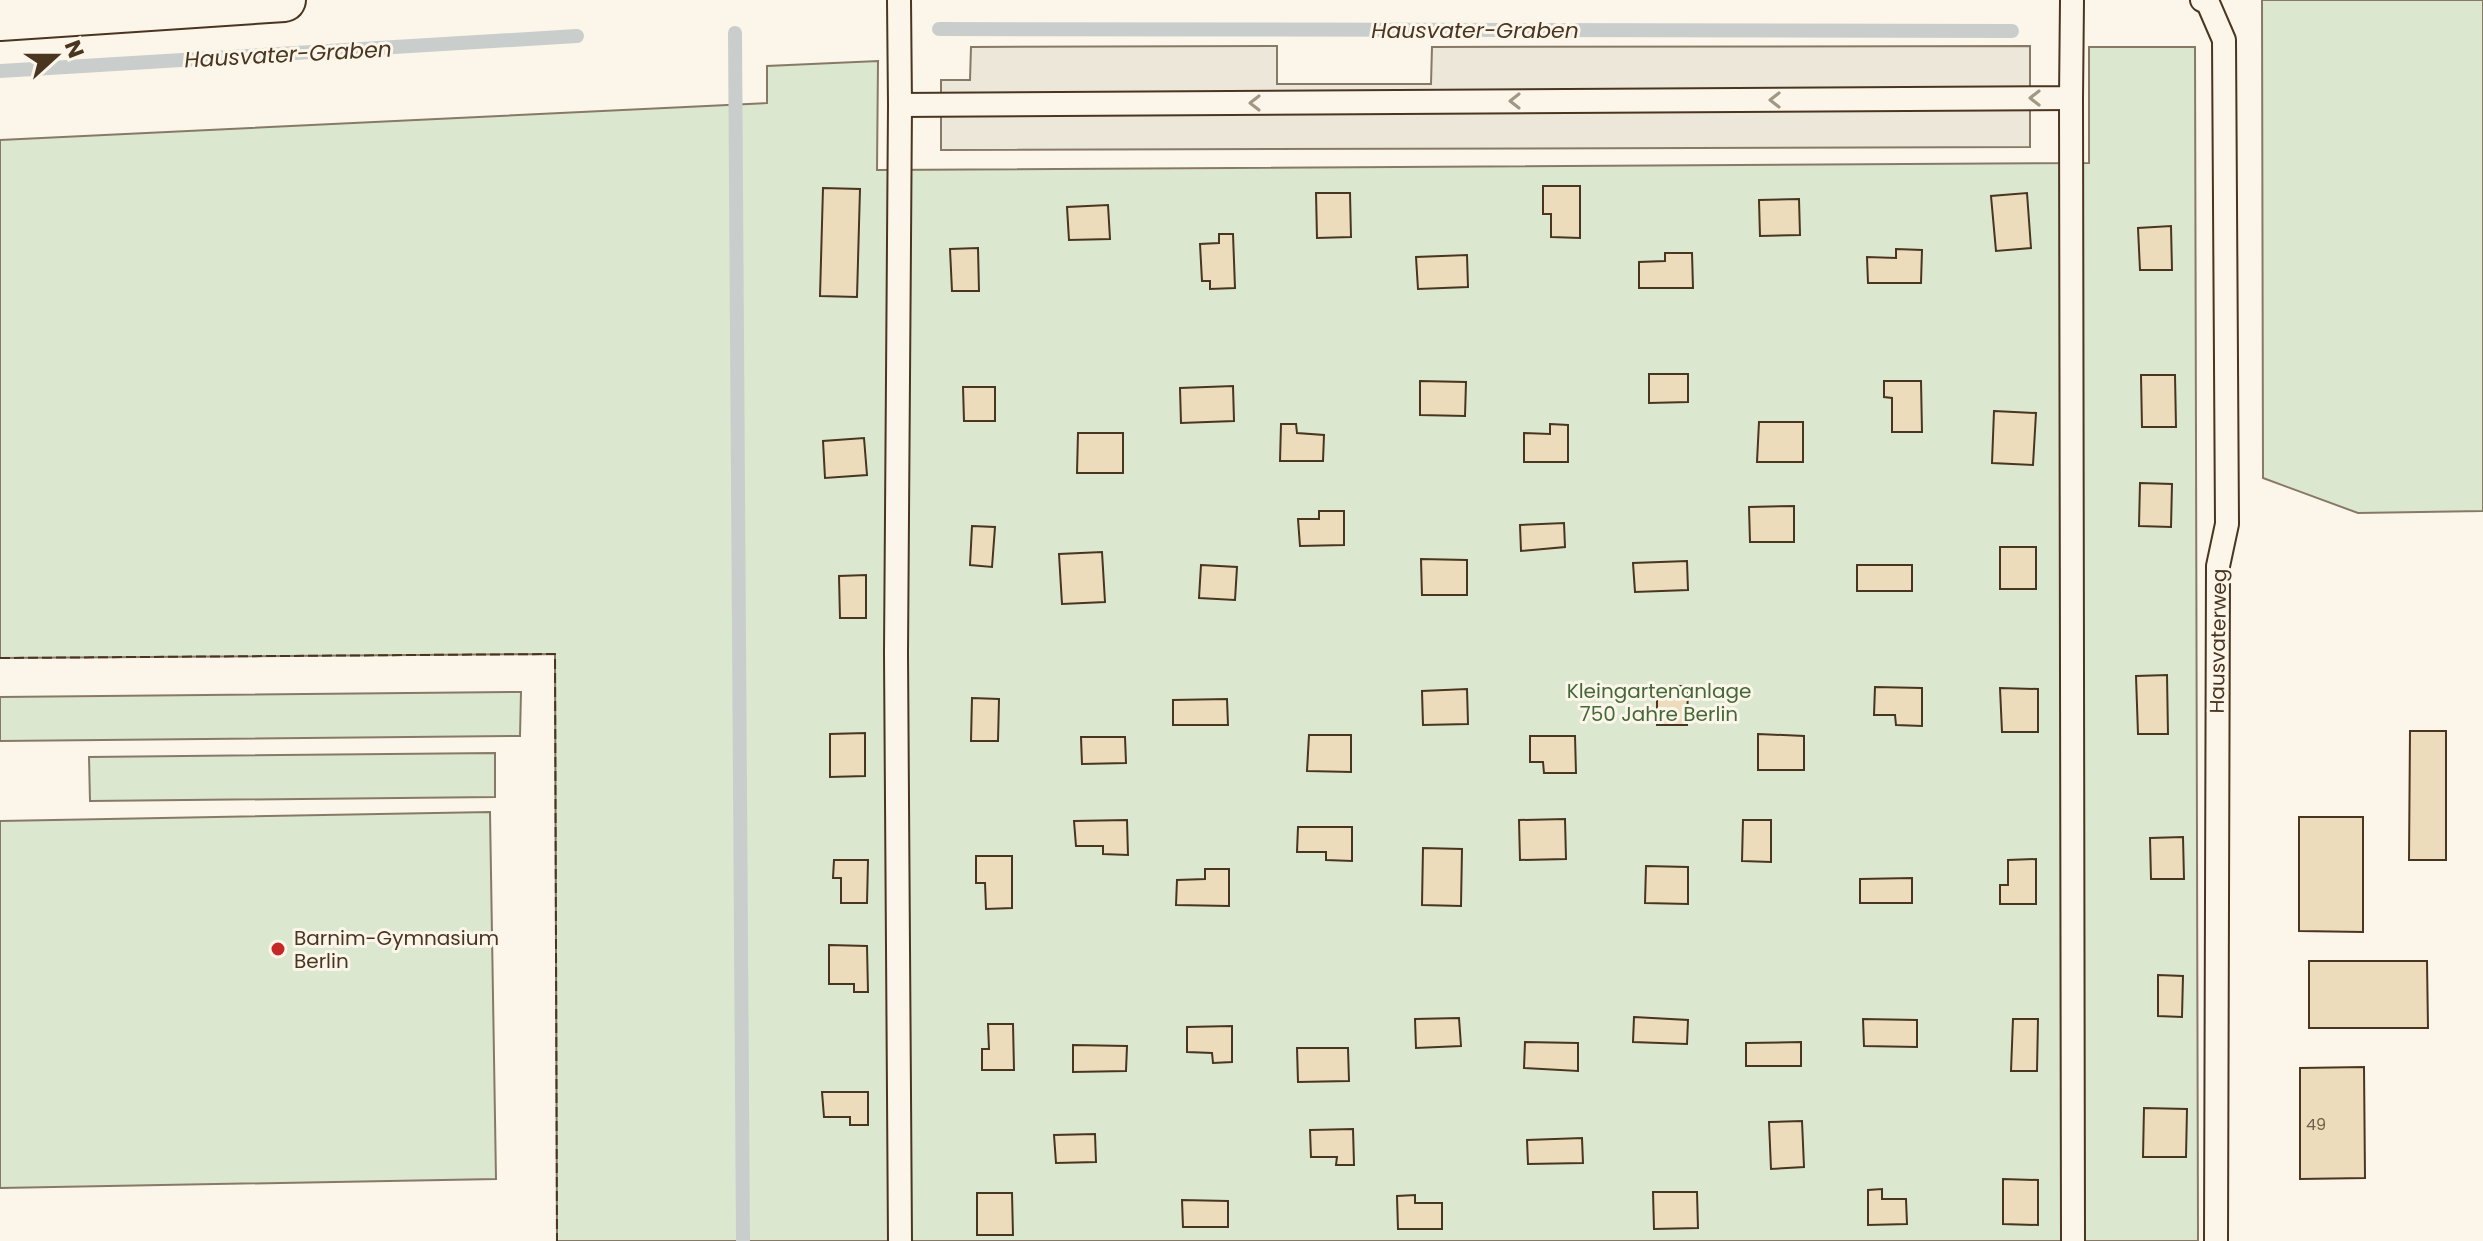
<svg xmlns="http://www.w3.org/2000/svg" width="2483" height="1241" font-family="Poppins,sans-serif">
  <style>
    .green { fill: #dce7d0; stroke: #887966; stroke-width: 2 }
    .parking { fill: #ede7d9; stroke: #887966; stroke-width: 2 }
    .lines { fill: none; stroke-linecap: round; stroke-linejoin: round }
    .stream { stroke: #c9cecd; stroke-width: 14 }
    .building { fill: #ecdcbc; stroke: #4a3520; stroke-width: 2 }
    .lane-casing { stroke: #4a3520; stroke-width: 26 }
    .street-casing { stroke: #4a3520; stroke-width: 46 }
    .lane { stroke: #fbf6e9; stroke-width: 22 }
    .street { stroke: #fbf6e9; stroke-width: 42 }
    .fence { stroke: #4a3520; stroke-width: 2; stroke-dasharray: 10 4; stroke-linecap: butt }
    .oneway { stroke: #a29684 }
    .poi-dot { fill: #c62828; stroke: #fbf6e9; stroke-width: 3 }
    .labels { text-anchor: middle; stroke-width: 6; stroke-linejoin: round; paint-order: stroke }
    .number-label { font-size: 16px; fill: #725f47 }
    .street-label { font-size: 20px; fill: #4a3520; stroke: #fbf6e9 }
    .park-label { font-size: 20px; fill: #436837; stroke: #fbf6e9 }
    .poi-label { font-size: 20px; fill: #4a3520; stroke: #fbf6e9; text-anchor: start }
    .water-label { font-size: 22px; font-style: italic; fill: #4a3520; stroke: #fbf6e9 }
  </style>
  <rect width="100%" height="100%" fill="#fbf6e9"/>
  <!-- green -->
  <g class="green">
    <polygon points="2262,0 2483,0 2483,511 2358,513 2263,478"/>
    <polygon points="2089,47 2195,47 2198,1241 557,1241 555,654 0,658 0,140 767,103 767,66 878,61 877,170 2089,163"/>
    <polygon points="521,692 520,736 0,741 0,697"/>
    <polygon points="495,753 495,797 90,801 89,757"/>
    <polygon points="490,812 496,1179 0,1188 0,821"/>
  </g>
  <!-- parking -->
  <polygon class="parking" points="1277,46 1277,84 1431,84 1432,47 2030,46 2030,147 941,150 941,80 970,80 971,47"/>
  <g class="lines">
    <!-- stream -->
    <g class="stream">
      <polyline points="939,29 2012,31"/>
      <polyline points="735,33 743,1241"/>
      <polyline points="0,71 577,36"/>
    </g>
  </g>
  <!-- building -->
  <g class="building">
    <polygon points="1543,186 1580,186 1580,238 1551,237 1551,214 1543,214"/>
    <polygon points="823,188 860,189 857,297 820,296"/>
    <polygon points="1316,193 1350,193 1351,237 1317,238"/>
    <polygon points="2027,193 2031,248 1996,251 1991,196"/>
    <polygon points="1799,199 1800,235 1760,236 1759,200"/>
    <polygon points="1108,205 1110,239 1069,240 1067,207"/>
    <polygon points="2171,226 2172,270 2140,270 2138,228"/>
    <polygon points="1219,234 1233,234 1235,288 1210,289 1210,281 1202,281 1200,244 1219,243"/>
    <polygon points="978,248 979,291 952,291 950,249"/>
    <polygon points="1896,249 1922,250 1921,283 1868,283 1867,257 1896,258"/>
    <polygon points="1665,253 1692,253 1693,288 1639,288 1639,262 1665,261"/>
    <polygon points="1467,255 1468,287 1418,289 1416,257"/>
    <polygon points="1649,374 1688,374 1688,402 1649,403"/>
    <polygon points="2141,375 2175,375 2176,427 2142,427"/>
    <polygon points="1420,381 1466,382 1465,416 1420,415"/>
    <polygon points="1884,381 1921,381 1922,432 1892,432 1892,398 1884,397"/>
    <polygon points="1233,386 1234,421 1181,423 1180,388"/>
    <polygon points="963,387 995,387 995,421 964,421"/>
    <polygon points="1994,411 2036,413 2033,465 1992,463"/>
    <polygon points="1759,422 1803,422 1803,462 1757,462"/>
    <polygon points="1281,424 1296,424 1297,433 1324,435 1323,461 1280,461"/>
    <polygon points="1550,424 1568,425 1568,462 1524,462 1524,433 1550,434"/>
    <polygon points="1078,433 1123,433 1123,473 1077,473"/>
    <polygon points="864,438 867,475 825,478 823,441"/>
    <polygon points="2140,483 2172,484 2171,527 2139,526"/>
    <polygon points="1794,506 1794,542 1750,542 1749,507"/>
    <polygon points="1319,511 1344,511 1344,545 1300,546 1298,519 1319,519"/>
    <polygon points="1564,523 1565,547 1521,551 1520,525"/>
    <polygon points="972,526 995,527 992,567 970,565"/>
    <rect x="2000" y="547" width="36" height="42"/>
    <polygon points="1102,552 1105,602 1062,604 1059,554"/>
    <polygon points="1421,559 1467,560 1467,595 1422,595"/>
    <polygon points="1687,561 1688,590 1635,592 1633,563"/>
    <polygon points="1201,565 1237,567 1235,600 1199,598"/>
    <rect x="1857" y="565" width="55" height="26"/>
    <polygon points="866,575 866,618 840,618 839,576"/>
    <polygon points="2167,675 2168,734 2138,734 2136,676"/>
    <polygon points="1657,686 1688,686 1687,725 1657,725"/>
    <polygon points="1875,687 1922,688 1922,726 1896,725 1895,715 1874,715"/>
    <polygon points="2000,688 2038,689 2038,732 2002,732"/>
    <polygon points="1467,689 1468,724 1423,725 1422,691"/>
    <polygon points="972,698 999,699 998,741 971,741"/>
    <polygon points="1227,699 1228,725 1173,725 1173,700"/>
    <polygon points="2410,731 2446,731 2446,860 2409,860"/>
    <polygon points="865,733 865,776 830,777 830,734"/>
    <polygon points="1758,734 1804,736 1804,770 1758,770"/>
    <polygon points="1309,735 1351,735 1351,772 1307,771"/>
    <polygon points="1530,736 1575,736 1576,773 1544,773 1543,762 1530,762"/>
    <polygon points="1081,737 1125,737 1126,763 1082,764"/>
    <polygon points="2299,817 2363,817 2363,932 2299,931"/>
    <polygon points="1565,819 1566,859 1520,860 1519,820"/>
    <polygon points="1127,820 1128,855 1103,854 1103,846 1076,846 1074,821"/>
    <polygon points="1743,820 1771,820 1771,862 1742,861"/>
    <polygon points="1298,827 1352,827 1352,861 1326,860 1326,852 1297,852"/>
    <polygon points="2183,837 2184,879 2151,879 2150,838"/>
    <polygon points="1423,848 1462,849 1461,906 1422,905"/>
    <polygon points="976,856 1012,856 1012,908 986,909 985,883 976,883"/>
    <polygon points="2036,859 2036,904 2000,904 2000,885 2008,885 2008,860"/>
    <polygon points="834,860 868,860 867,903 841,903 841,878 833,878"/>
    <polygon points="1646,866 1688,867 1688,904 1645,903"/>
    <polygon points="1205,869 1229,869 1229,906 1176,905 1177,880 1205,879"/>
    <polygon points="1912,878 1912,903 1860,903 1860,879"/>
    <polygon points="829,945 867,946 868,992 854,992 854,984 829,984"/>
    <polygon points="2309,961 2427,961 2428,1028 2309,1028"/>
    <polygon points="2158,975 2183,976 2182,1017 2158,1016"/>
    <polygon points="1634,1017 1688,1020 1687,1044 1633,1042"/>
    <polygon points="1459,1018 1461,1046 1416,1048 1415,1019"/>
    <polygon points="1863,1019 1917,1020 1917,1047 1864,1046"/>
    <polygon points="2013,1019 2038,1019 2037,1071 2011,1071"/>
    <polygon points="988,1024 1013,1024 1014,1070 982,1070 982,1049 989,1049"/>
    <polygon points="1232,1026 1232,1062 1213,1063 1212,1053 1187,1052 1187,1027"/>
    <polygon points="1525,1042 1578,1043 1578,1071 1524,1068"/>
    <polygon points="1801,1042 1801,1066 1746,1066 1746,1043"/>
    <polygon points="1073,1045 1127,1046 1126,1071 1073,1072"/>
    <polygon points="1297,1048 1348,1048 1349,1081 1298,1082"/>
    <polygon points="2364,1067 2365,1178 2300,1179 2300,1068"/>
    <polygon points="822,1092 868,1092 868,1125 850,1125 850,1117 824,1117"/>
    <polygon points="2144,1108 2187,1109 2186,1157 2143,1157"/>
    <polygon points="1802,1121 1804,1167 1771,1169 1769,1122"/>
    <polygon points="1353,1129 1354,1165 1336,1165 1337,1157 1311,1157 1310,1130"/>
    <polygon points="1095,1134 1096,1162 1056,1163 1054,1135"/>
    <polygon points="1582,1138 1583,1163 1528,1164 1527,1140"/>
    <polygon points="2003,1179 2038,1180 2038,1225 2003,1224"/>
    <polygon points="1882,1189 1882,1199 1906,1199 1907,1224 1868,1225 1868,1190"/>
    <polygon points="1653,1192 1697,1192 1698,1228 1654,1229"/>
    <polygon points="977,1193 1012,1193 1013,1235 977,1235"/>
    <polygon points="1415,1195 1415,1203 1442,1203 1442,1229 1398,1229 1397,1196"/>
    <polygon points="1182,1200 1228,1201 1228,1227 1183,1227"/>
  </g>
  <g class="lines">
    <defs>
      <g id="lane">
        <polyline points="899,0 900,105 2071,98 2072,0"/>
        <polyline points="2202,0 2208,3 2224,40 2227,524 2218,566 2216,1241"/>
        <polyline points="2071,98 2073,1241"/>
        <polyline points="900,1241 896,653 900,105"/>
      </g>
      <polyline id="street" points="0,19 284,0"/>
    </defs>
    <!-- lane casing -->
    <use href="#lane" class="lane-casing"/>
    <!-- street casing -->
    <use href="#street" class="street-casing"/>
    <!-- lane -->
    <use href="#lane" class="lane"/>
    <!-- street -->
    <use href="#street" class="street"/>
    <!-- fence -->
    <polyline class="fence" points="0,658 555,654 557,1241"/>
  </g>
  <!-- one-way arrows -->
  <defs><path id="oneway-chevron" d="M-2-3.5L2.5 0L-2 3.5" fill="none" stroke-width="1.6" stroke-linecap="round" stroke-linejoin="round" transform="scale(2)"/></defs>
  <g class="oneway">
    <use href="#oneway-chevron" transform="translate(2035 98) rotate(180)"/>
    <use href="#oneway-chevron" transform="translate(1775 100) rotate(180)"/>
    <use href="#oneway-chevron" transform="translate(1515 101) rotate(180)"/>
    <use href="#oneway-chevron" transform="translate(1255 103) rotate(180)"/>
  </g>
  <!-- markers -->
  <circle class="poi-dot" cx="278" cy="949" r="8"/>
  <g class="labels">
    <!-- number labels -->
    <g class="number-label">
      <text x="2316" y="1130">49</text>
    </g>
    <!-- street labels -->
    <g class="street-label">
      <text transform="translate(2218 641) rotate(-89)" y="7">Hausvaterweg</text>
    </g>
    <!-- park labels -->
    <g class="park-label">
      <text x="1659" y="698">Kleingartenanlage<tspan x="1659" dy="23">750 Jahre Berlin</tspan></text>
    </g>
    <!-- poi labels -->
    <g class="poi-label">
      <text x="294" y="945">Barnim-Gymnasium<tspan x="294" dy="23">Berlin</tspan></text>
    </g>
    <!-- water labels -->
    <g class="water-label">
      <text x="1475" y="38">Hausvater-Graben</text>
      <text transform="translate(288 54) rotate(-3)" y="8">Hausvater-Graben</text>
    </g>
  </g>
  <!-- north arrow -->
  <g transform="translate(56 56) rotate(69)" stroke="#fbf6e9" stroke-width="6" paint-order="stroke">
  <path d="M0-6L14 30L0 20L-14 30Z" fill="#4a3520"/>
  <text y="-12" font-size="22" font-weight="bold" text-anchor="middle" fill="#4a3520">N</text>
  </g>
</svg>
